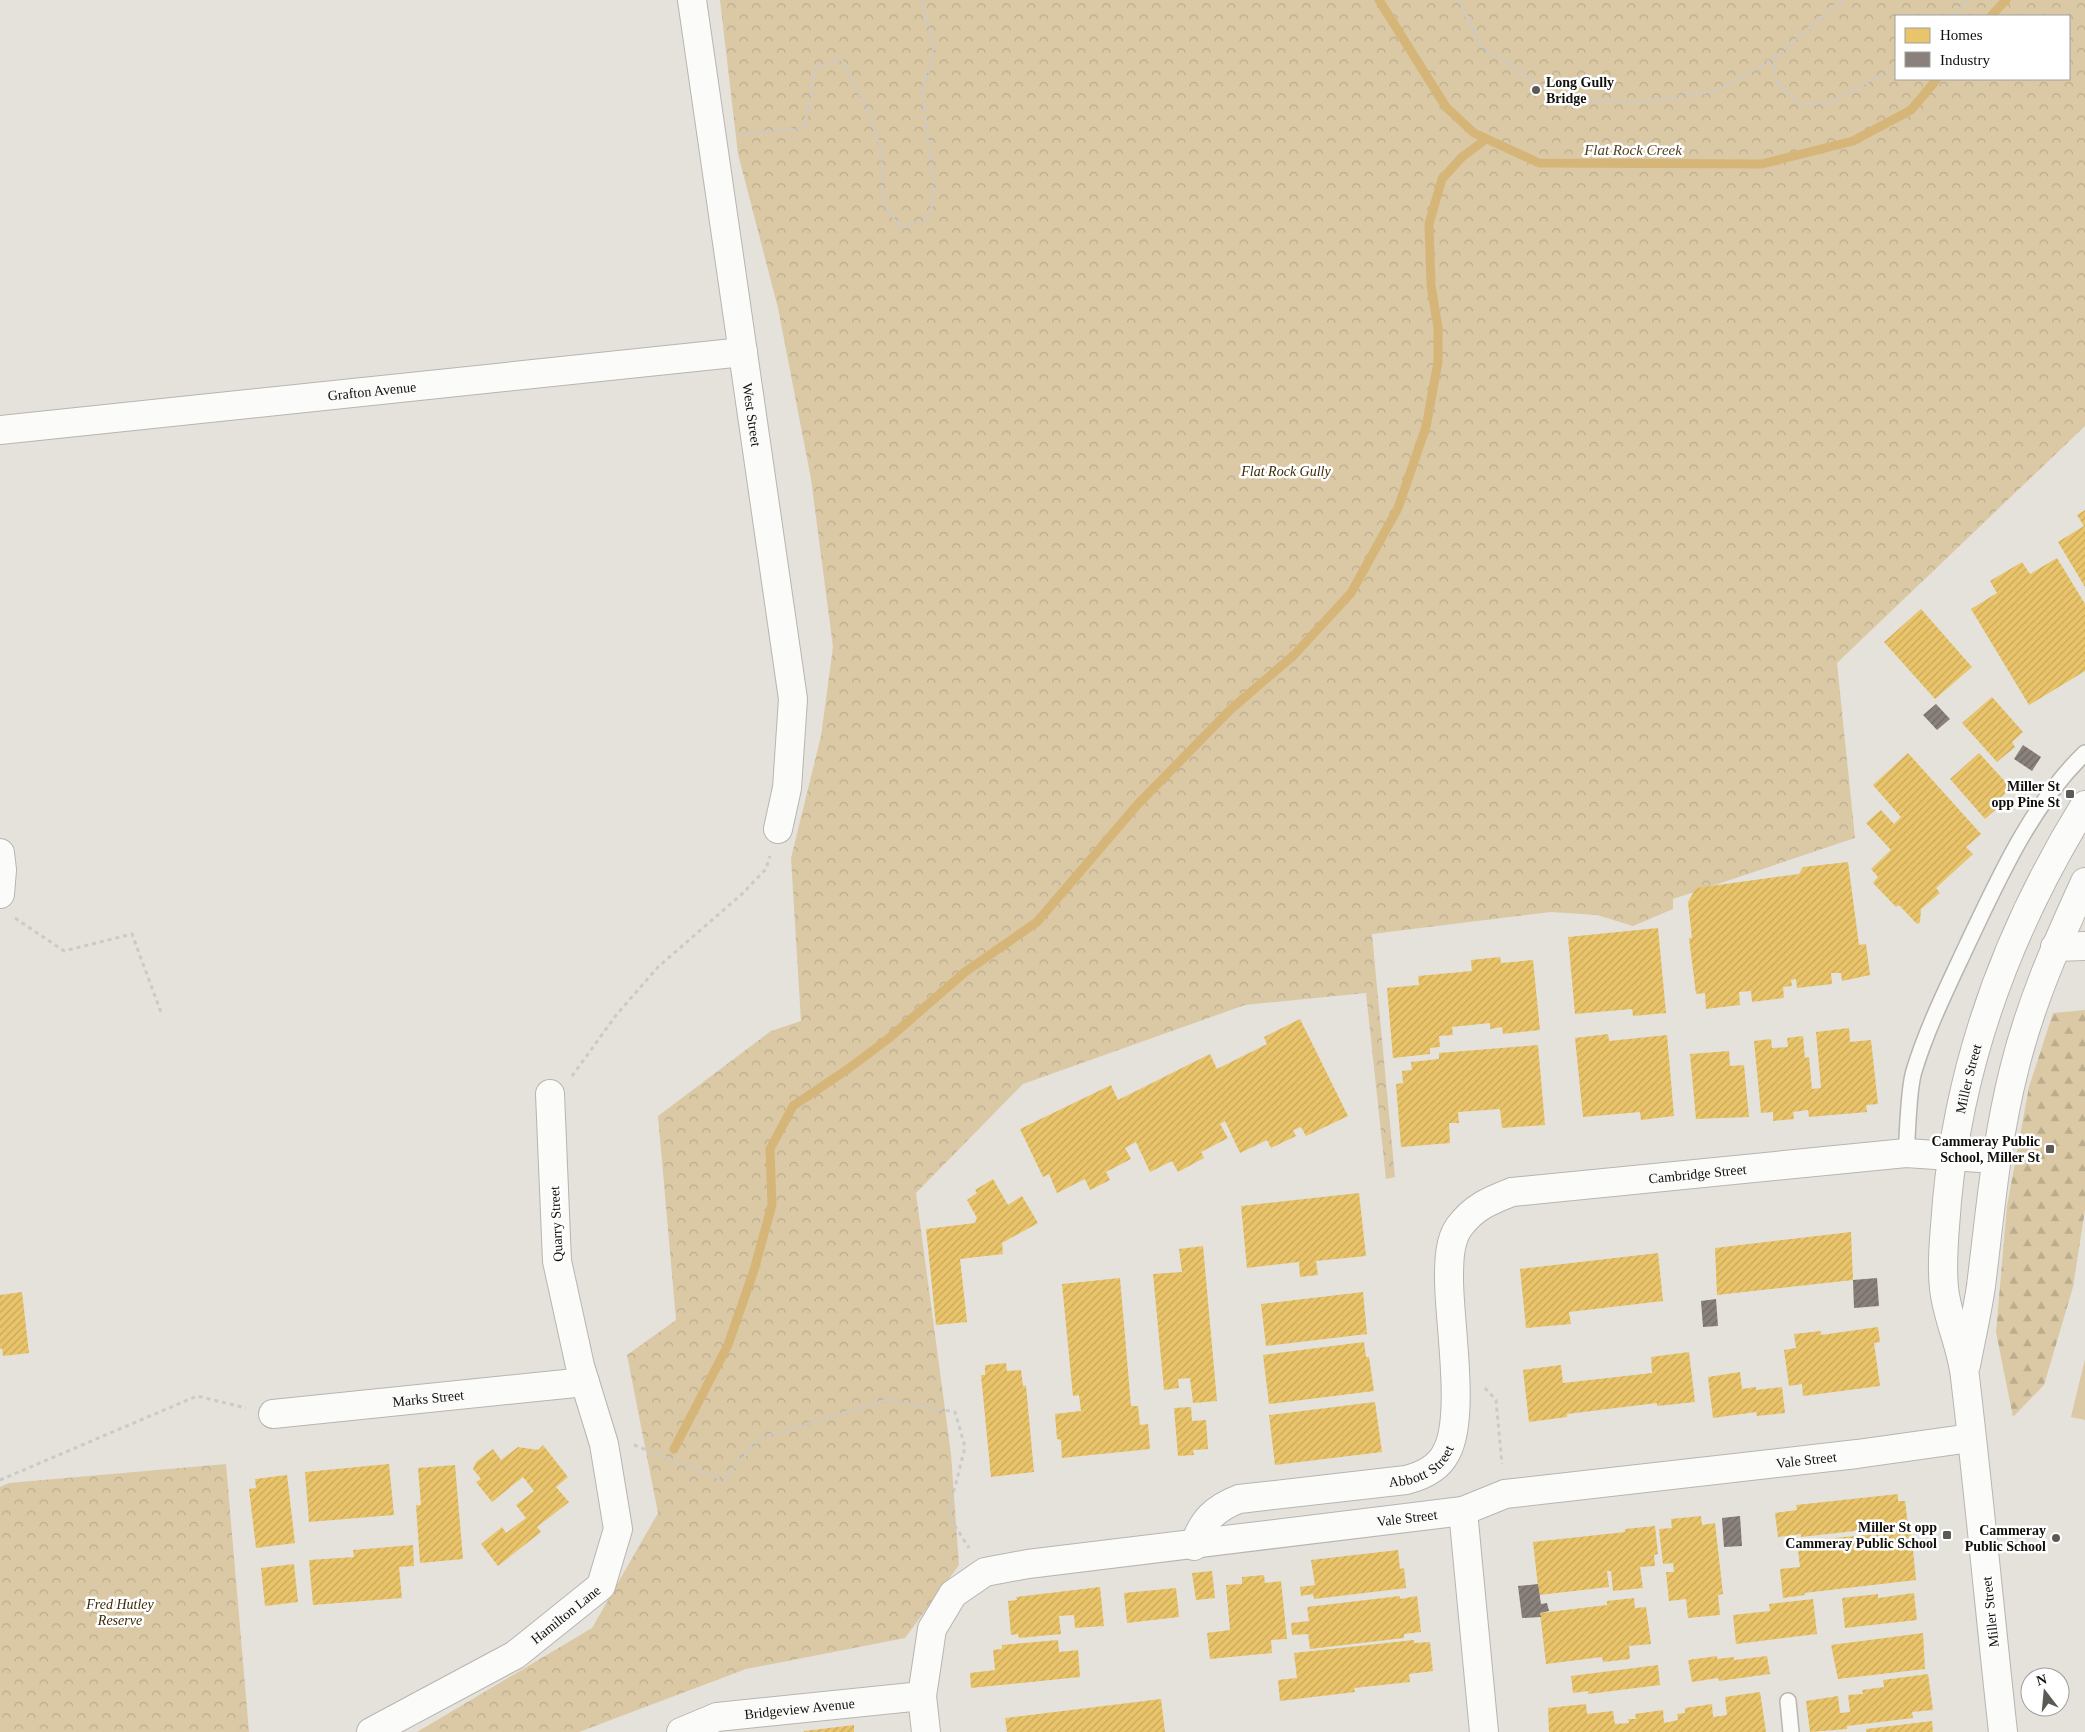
<svg xmlns="http://www.w3.org/2000/svg" width="2085" height="1732" font-family="'Times New Roman',serif">
  <style>
    .forest { fill: url(#forest-firs) }
    .park { fill: url(#park-crowns); fill-rule: evenodd }
    .pitch { fill: #dbc9a5 }
    .homes { fill: url(#homes-hatch) }
    .industry { fill: url(#industry-hatch) }
    .lines { fill: none; stroke-linecap: round; stroke-linejoin: round }
    .stream { stroke: #d5b678; stroke-width: 9 }
    .service-casing { stroke: #b8b5b1; stroke-width: 18 }
    .minor-casing { stroke: #b8b5b1; stroke-width: 30 }
    .primary-casing { stroke: #b8b5b1; stroke-width: 30 }
    .path { stroke: #cbcac8; stroke-width: 3; stroke-dasharray: 4 4; stroke-linecap: butt }
    .service { stroke: #fbfbfa; stroke-width: 15 }
    .minor { stroke: #fbfbfa; stroke-width: 28 }
    .primary { stroke: #fbfbfa; stroke-width: 28 }
    .poi-dot { fill: #5c5a55; stroke: #fff; stroke-width: 2 }
    .labels { text-anchor: middle; stroke-width: 5; stroke-linejoin: round; paint-order: stroke }
    .poi-label { font-size: 14px; font-weight: bold; fill: #12100c; stroke: #fff; text-anchor: end }
    .street-label { font-size: 14px; fill: #12100c; stroke: #fff }
    .park-label { font-size: 14px; font-style: italic; fill: #3c2a03; stroke: #fff }
    .water-label { font-size: 15px; font-style: italic; fill: #54421e; stroke: #fff }
  </style>
  <defs>
    <pattern id="forest-firs" width="22" height="20" patternUnits="userSpaceOnUse" patternTransform="scale(1.25)"><rect width="22" height="20" fill="#dbc9a5"/><path d="M5 1l3.5 6h-7zM16 11l3.5 6h-7z" fill="#bbac8d"/></pattern>
    <pattern id="park-crowns" width="20" height="18" patternUnits="userSpaceOnUse" patternTransform="scale(1.25)"><rect width="20" height="18" fill="#dbc9a5"/><path d="M2 6a3 3 0 1 1 6 0M12 15a3 3 0 1 1 6 0" fill="none" stroke="#bbac8d"/></pattern>
    <pattern id="homes-hatch" width="6" height="6" patternUnits="userSpaceOnUse" patternTransform="scale(1.25)"><rect width="6" height="6" fill="#e9c46a"/><path d="M-1 1l2-2M0 6l6-6M5 7l2-2" fill="none" stroke="#c7a75b"/></pattern>
    <pattern id="industry-hatch" width="6" height="6" patternUnits="userSpaceOnUse" patternTransform="scale(1.25)"><rect width="6" height="6" fill="#8a817c"/><path d="M-1 1l2-2M0 6l6-6M5 7l2-2" fill="none" stroke="#6f6864"/></pattern>
  </defs>
  <rect width="100%" height="100%" fill="#e5e2dc"/>
  <!-- forest -->
  <polygon class="forest" points="2085,1010 2085,1210 2073,1287 2044,1385 2013,1417 1996,1332 2007,1206 2029,1087 2053,1013"/>
  <!-- park -->
  <g class="park">
    <path d="M720,0H2085V426L1837,663L1855,838L1673,899V909L1633,926L1597,915L1551,912L1372,934L1395,1177L1386,1179L1366,993L1245,1005L1023,1084L916,1193L951,1454L959,1565L905,1638L746,1669L579,1732H417L592,1628L658,1513L627,1355L676,1320L658,1116L771,1031L801,1021L791,858L821,736L833,647L811,479L778,308L738,154ZM1896,16H2069V79H1896Z"/>
    <polygon points="226,1464 249,1732 0,1732 0,1487 9,1483"/>
  </g>
  <!-- pitch -->
  <polygon class="pitch" points="2085,1359 2085,1420 2071,1417"/>
  <!-- homes -->
  <g class="homes">
    <polygon points="2085,510 2085,587 2058,542 2084,526 2077,515"/>
    <polygon points="2057,558 2085,604 2085,671 2029,705 1971,609 1997,593 1990,581 2022,562 2030,574"/>
    <polygon points="1921,609 1972,667 1935,699 1884,642"/>
    <polygon points="1992,697 2023,732 2012,742 2015,747 1997,762 1962,723"/>
    <polygon points="1908,753 1981,834 1966,847 1973,854 1936,888 1940,893 1921,909 1920,922 1917,924 1899,905 1896,907 1873,883 1878,877 1871,869 1891,850 1866,823 1881,810 1894,824 1901,817 1873,785"/>
    <polygon points="1979,753 2011,788 1999,799 2003,803 1985,819 1950,779"/>
    <polygon points="1848,862 1859,945 1866,944 1870,975 1842,981 1841,973 1831,973 1832,984 1797,988 1796,979 1791,980 1792,986 1783,987 1784,998 1752,1002 1751,991 1739,992 1740,1005 1706,1009 1705,993 1696,994 1689,938 1692,938 1688,902 1696,888 1799,874 1803,867"/>
    <polygon points="1658,928 1666,1013 1633,1016 1632,1009 1575,1014 1568,937"/>
    <polygon points="1500,957 1501,963 1533,960 1540,1030 1503,1034 1502,1027 1490,1029 1490,1023 1452,1027 1453,1035 1439,1036 1440,1047 1430,1048 1430,1054 1393,1058 1387,988 1419,985 1418,976 1472,971 1471,960"/>
    <polygon points="1300,1019 1348,1116 1306,1136 1301,1127 1293,1130 1296,1136 1271,1148 1267,1140 1240,1153 1225,1121 1220,1124 1228,1138 1201,1152 1204,1158 1178,1172 1172,1161 1150,1172 1136,1142 1125,1148 1131,1159 1106,1172 1110,1180 1090,1190 1085,1179 1057,1193 1049,1174 1043,1177 1020,1129 1111,1085 1118,1100 1210,1054 1217,1069 1267,1044 1264,1037"/>
    <polygon points="1849,1028 1850,1042 1871,1040 1878,1104 1866,1105 1867,1112 1809,1117 1808,1110 1793,1112 1794,1119 1773,1121 1773,1112 1761,1113 1754,1041 1771,1039 1772,1048 1788,1047 1787,1038 1803,1036 1805,1058 1809,1057 1812,1089 1821,1088 1816,1032"/>
    <polygon points="1608,1034 1609,1041 1667,1035 1674,1116 1641,1120 1640,1112 1583,1117 1575,1038"/>
    <polygon points="1538,1045 1545,1125 1502,1128 1500,1109 1458,1112 1459,1123 1449,1123 1450,1143 1401,1147 1396,1084 1403,1083 1402,1071 1412,1070 1411,1062 1439,1059 1439,1053"/>
    <polygon points="1729,1051 1730,1066 1744,1065 1749,1117 1696,1119 1690,1054"/>
    <polygon points="993,1179 1008,1205 1022,1196 1038,1223 1002,1243 1003,1254 960,1259 967,1322 936,1325 926,1229 975,1223 977,1218 967,1200 977,1193 975,1190"/>
    <polygon points="1359,1193 1366,1256 1316,1261 1318,1275 1300,1277 1299,1262 1247,1268 1241,1206"/>
    <polygon points="1851,1232 1853,1280 1717,1295 1715,1248"/>
    <polygon points="1203,1246 1217,1401 1193,1403 1190,1378 1178,1379 1179,1388 1164,1390 1153,1274 1182,1272 1179,1249"/>
    <polygon points="1658,1253 1663,1301 1569,1312 1571,1324 1526,1328 1520,1269"/>
    <polygon points="1120,1278 1131,1406 1138,1406 1140,1425 1148,1424 1150,1449 1062,1458 1061,1440 1057,1439 1055,1414 1081,1411 1079,1395 1073,1396 1062,1284"/>
    <polygon points="22,1292 29,1353 3,1356 2,1348 0,1349 0,1295"/>
    <polygon points="1363,1292 1367,1334 1266,1346 1261,1304"/>
    <polygon points="1878,1327 1880,1342 1874,1343 1880,1386 1803,1396 1802,1384 1789,1386 1784,1350 1796,1348 1794,1334 1821,1331 1821,1335"/>
    <polygon points="1364,1342 1366,1357 1369,1357 1374,1391 1269,1404 1263,1355"/>
    <polygon points="1689,1352 1695,1402 1657,1406 1657,1403 1567,1414 1567,1417 1529,1422 1523,1370 1561,1365 1563,1383 1652,1373 1651,1357"/>
    <polygon points="1006,1363 1007,1371 1021,1370 1023,1386 1026,1386 1034,1472 991,1477 981,1375 985,1375 985,1365"/>
    <polygon points="1740,1372 1742,1389 1756,1387 1756,1390 1782,1387 1785,1413 1757,1416 1756,1412 1713,1418 1708,1377"/>
    <polygon points="1375,1402 1382,1452 1275,1465 1269,1415"/>
    <polygon points="1191,1407 1192,1421 1206,1420 1208,1449 1193,1450 1194,1455 1178,1456 1174,1408"/>
    <polygon points="543,1445 568,1477 556,1487 569,1502 537,1527 541,1532 498,1566 481,1544 502,1527 506,1533 526,1518 516,1505 534,1491 523,1477 492,1502 476,1482 481,1479 473,1469 476,1462 493,1449 501,1460 518,1447 538,1450"/>
    <polygon points="389,1464 394,1515 309,1522 305,1472"/>
    <polygon points="455,1465 463,1559 420,1563 416,1505 421,1505 418,1468"/>
    <polygon points="287,1475 295,1543 256,1548 249,1489 256,1488 255,1479"/>
    <polygon points="1898,1494 1898,1501 1905,1501 1908,1525 1801,1537 1801,1534 1778,1537 1775,1513 1797,1510 1796,1505"/>
    <polygon points="1701,1516 1702,1525 1715,1523 1723,1594 1718,1595 1720,1615 1688,1618 1686,1599 1669,1601 1666,1572 1674,1572 1673,1563 1663,1564 1659,1529 1672,1528 1671,1519"/>
    <polygon points="1655,1526 1658,1554 1654,1555 1655,1566 1640,1567 1643,1588 1613,1591 1611,1571 1607,1571 1609,1587 1539,1595 1533,1542 1625,1532 1625,1529"/>
    <polygon points="1911,1530 1916,1580 1804,1593 1805,1595 1783,1598 1780,1569 1800,1567 1797,1542"/>
    <polygon points="413,1545 414,1566 399,1567 402,1598 313,1605 309,1560 354,1557 353,1550"/>
    <polygon points="1398,1550 1400,1569 1404,1568 1406,1588 1314,1599 1313,1594 1301,1596 1300,1587 1315,1585 1311,1560"/>
    <polygon points="294,1564 298,1602 265,1606 261,1568"/>
    <polygon points="1212,1571 1215,1598 1196,1600 1192,1573"/>
    <polygon points="1264,1575 1265,1583 1281,1581 1287,1639 1271,1640 1272,1653 1210,1659 1207,1633 1230,1630 1226,1585 1242,1584 1242,1577"/>
    <polygon points="1100,1587 1104,1626 1075,1628 1074,1615 1059,1616 1061,1634 1019,1638 1018,1634 1011,1635 1008,1601 1017,1600 1016,1597"/>
    <polygon points="1176,1588 1179,1617 1127,1623 1124,1593"/>
    <polygon points="1914,1593 1917,1620 1845,1628 1842,1598 1878,1594 1878,1598"/>
    <polygon points="1400,1596 1400,1599 1417,1596 1421,1632 1404,1634 1404,1638 1310,1649 1308,1634 1292,1635 1291,1623 1309,1621 1307,1607"/>
    <polygon points="1634,1598 1635,1608 1646,1607 1651,1644 1629,1646 1630,1659 1603,1662 1602,1657 1546,1664 1540,1613 1607,1605 1607,1601"/>
    <polygon points="1813,1599 1817,1634 1736,1644 1733,1615 1770,1611 1769,1604"/>
    <polygon points="1923,1633 1925,1669 1838,1679 1831,1645"/>
    <polygon points="1058,1640 1059,1652 1078,1650 1080,1677 971,1688 970,1673 995,1670 993,1650 1002,1649 1002,1645"/>
    <polygon points="1414,1640 1414,1643 1430,1642 1433,1671 1409,1674 1410,1682 1354,1688 1355,1692 1280,1701 1278,1680 1297,1678 1294,1653"/>
    <polygon points="1717,1656 1717,1659 1734,1657 1734,1660 1767,1656 1770,1674 1719,1681 1718,1678 1692,1682 1688,1660"/>
    <polygon points="1658,1665 1660,1685 1588,1694 1588,1691 1573,1693 1571,1676"/>
    <polygon points="1928,1674 1933,1710 1912,1712 1913,1718 1847,1726 1847,1729 1810,1732 1806,1701 1838,1696 1840,1713 1850,1712 1848,1695 1863,1694 1862,1690 1884,1687 1883,1680"/>
    <polygon points="1760,1692 1766,1732 1549,1732 1548,1708 1586,1704 1587,1714 1613,1711 1615,1724 1629,1723 1628,1719 1636,1719 1635,1714 1663,1710 1664,1723 1678,1720 1677,1714 1685,1713 1685,1708 1712,1704 1713,1717 1727,1715 1725,1697"/>
    <polygon points="1161,1699 1165,1732 1007,1732 1005,1718"/>
    <polygon points="1932,1721 1933,1732 1866,1732 1866,1729"/>
    <polygon points="854,1725 854,1732 804,1732 804,1731"/>
  </g>
  <!-- industry -->
  <g class="industry">
    <polygon points="1936,704 1950,719 1937,730 1923,715"/>
    <polygon points="2023,745 2041,757 2032,771 2014,759"/>
    <polygon points="1877,1278 1879,1306 1854,1308 1853,1280"/>
    <polygon points="1716,1299 1718,1326 1703,1327 1701,1301"/>
    <polygon points="1740,1516 1742,1546 1724,1547 1722,1518"/>
    <polygon points="1538,1584 1541,1604 1547,1603 1549,1611 1540,1613 1541,1617 1522,1618 1518,1586"/>
  </g>
  <g class="lines">
    <!-- stream -->
    <g class="stream">
      <polyline points="1379,0 1446,107 1474,133 1539,163 1762,164 1853,141 1911,110 1937,79"/>
      <polyline points="1991,16 2006,0"/>
      <polyline points="674,1449 728,1345 754,1270 772,1205 770,1149 793,1106 848,1069 888,1039 965,972 1037,922 1138,804 1230,710 1294,655 1351,593 1398,508 1426,427 1438,362 1438,328 1431,285 1429,224 1442,179 1462,157 1486,139"/>
    </g>
    <defs>
      <g id="service">
        <path d="M1906,1153C1908,1132 1908,1090 1914,1071C1927,1028 1948,986 1967,945C1999,878 2031,805 2085,753"/>
        <polyline points="1788,1701 1791,1732"/>
      </g>
      <g id="minor">
        <path id="s1" d="M692,0L793,699L787,788L778,829"/>
        <path id="s2" d="M0,430L743,352"/>
        <polyline points="0,853 2,870 0,894"/>
        <polyline points="2055,947 2085,946"/>
        <path id="s3" d="M273,1414L585,1382"/>
        <polyline points="1463,1511 1484,1732"/>
        <path id="s4" d="M1194,1546C1202,1521 1215,1508 1239,1499L1406,1480C1422,1476 1438,1469 1446,1453C1466,1418 1449,1322 1449,1279C1449,1263 1449,1241 1459,1227C1474,1207 1489,1201 1512,1192L1906,1153L1951,1156"/>
        <path id="s5" d="M371,1732L515,1655L601,1586L618,1529L604,1444L580,1366L557,1261L550,1094"/>
        <path id="s6" d="M681,1732L717,1717L922,1696"/>
        <path id="s7" d="M926,1732L922,1696L932,1629L953,1594L985,1572L1028,1564L1463,1511L1505,1494L1857,1454L1971,1438"/>
      </g>
      <g id="primary">
        <polyline points="1951,1156 1995,1159"/>
        <path d="M1966,1365C1971,1339 1977,1313 1981,1286C1990,1214 1996,1141 2014,1070C2030,1004 2057,943 2085,882"/>
        <path id="s8" d="M2003,1732C1990,1614 1979,1495 1965,1377C1962,1347 1947,1318 1944,1288C1941,1260 1945,1230 1947,1201C1960,1059 2010,926 2085,805"/>
      </g>
    </defs>
    <!-- service casing -->
    <use href="#service" class="service-casing"/>
    <!-- minor casing -->
    <use href="#minor" class="minor-casing"/>
    <!-- primary casing -->
    <use href="#primary" class="primary-casing"/>
    <!-- path -->
    <g class="path">
      <polyline points="1459,0 1480,45 1543,87 1565,99 1640,102 1717,91 1773,59"/>
      <path d="M1842,0L1773,59C1775,85 1782,90 1801,105L1833,102L1896,67"/>
      <polyline points="1952,16 1966,0"/>
      <polyline points="741,134 804,128 812,92 814,68 841,59 865,103 880,146 884,205 902,228 930,216 934,188 922,92 934,51 922,0"/>
      <polyline points="15,918 64,951 132,934 162,1015"/>
      <polyline points="572,1076 617,1014 658,967 742,894 766,869 770,856"/>
      <polyline points="1485,1388 1496,1400 1502,1464"/>
      <polyline points="634,1445 723,1480 760,1438 887,1400 955,1412 965,1447 948,1515 969,1548"/>
      <polyline points="0,1480 197,1396 246,1408"/>
    </g>
    <!-- service -->
    <use href="#service" class="service"/>
    <!-- minor -->
    <use href="#minor" class="minor"/>
    <!-- primary -->
    <use href="#primary" class="primary"/>
  </g>
  <!-- markers -->
  <g class="poi-dot">
    <circle cx="1536" cy="90" r="5"/>
    <rect x="2065" y="789" width="10" height="10" rx="2.5"/>
    <rect x="2045" y="1144" width="10" height="10" rx="2.5"/>
    <rect x="1942" y="1530" width="10" height="10" rx="2.5"/>
    <circle cx="2056" cy="1538" r="5"/>
  </g>
  <g class="labels">
    <!-- poi labels -->
    <g class="poi-label">
      <text x="1546" y="87" text-anchor="start">Long Gully<tspan x="1546" dy="16">Bridge</tspan></text>
      <text x="2060" y="791">Miller St<tspan x="2060" dy="16">opp Pine St</tspan></text>
      <text x="2040" y="1146">Cammeray Public<tspan x="2040" dy="16">School, Miller St</tspan></text>
      <text x="1937" y="1532">Miller St opp<tspan x="1937" dy="16">Cammeray Public School</tspan></text>
      <text x="2046" y="1535">Cammeray<tspan x="2046" dy="16">Public School</tspan></text>
    </g>
    <!-- street labels -->
    <g class="street-label">
      <text dy="5" stroke="none"><textPath href="#s2" startOffset="374">Grafton Avenue</textPath></text>
      <text dy="5" stroke="none"><textPath href="#s1" startOffset="419">West Street</textPath></text>
      <text dy="5" stroke="none"><textPath href="#s8" startOffset="660">Miller Street</textPath></text>
      <text dy="5" stroke="none"><textPath href="#s4" startOffset="766">Cambridge Street</textPath></text>
      <text transform="translate(556 1224) rotate(-93)" y="5">Quarry Street</text>
      <text dy="5" stroke="none"><textPath href="#s3" startOffset="156">Marks Street</textPath></text>
      <text dy="5" stroke="none"><textPath href="#s7" startOffset="1014">Vale Street</textPath></text>
      <text dy="5" stroke="none"><textPath href="#s4" startOffset="256">Abbott Street</textPath></text>
      <text dy="5" stroke="none"><textPath href="#s7" startOffset="609">Vale Street</textPath></text>
      <text transform="translate(1990 1612) rotate(-96)" y="5">Miller Street</text>
      <text dy="5" stroke="none"><textPath href="#s5" startOffset="228">Hamilton Lane</textPath></text>
      <text dy="5" stroke="none"><textPath href="#s6" startOffset="122">Bridgeview Avenue</textPath></text>
    </g>
    <!-- park labels -->
    <g class="park-label">
      <text x="1286" y="476">Flat Rock Gully</text>
      <text x="120" y="1609">Fred Hutley<tspan x="120" dy="16">Reserve</tspan></text>
    </g>
    <!-- water labels -->
    <g class="water-label">
      <text x="1633" y="155">Flat Rock Creek</text>
    </g>
  </g>
  <!-- legend -->
  <rect x="1895" y="15" width="175" height="65" fill="#ffffff" stroke="#a09f9e"/>
  <rect x="1905" y="28" width="25" height="15" fill="#e9c46a" stroke="#a09f9e"/>
  <text x="1940" y="40" font-size="15" fill="#12100c">Homes</text>
  <rect x="1905" y="52" width="25" height="15" fill="#8a817c" stroke="#a09f9e"/>
  <text x="1940" y="65" font-size="15" fill="#12100c">Industry</text>
  <!-- north arrow -->
  <g transform="translate(2045 1692) rotate(344)"><circle r="24" fill="#ffffff" stroke="#a09f9e"/>
  <path d="M0-4L9 19L0 12L-9 19Z" fill="#5c5a55"/>
  <text y="-8" font-size="14" font-weight="bold" text-anchor="middle" fill="#12100c">N</text>
  </g>
</svg>
